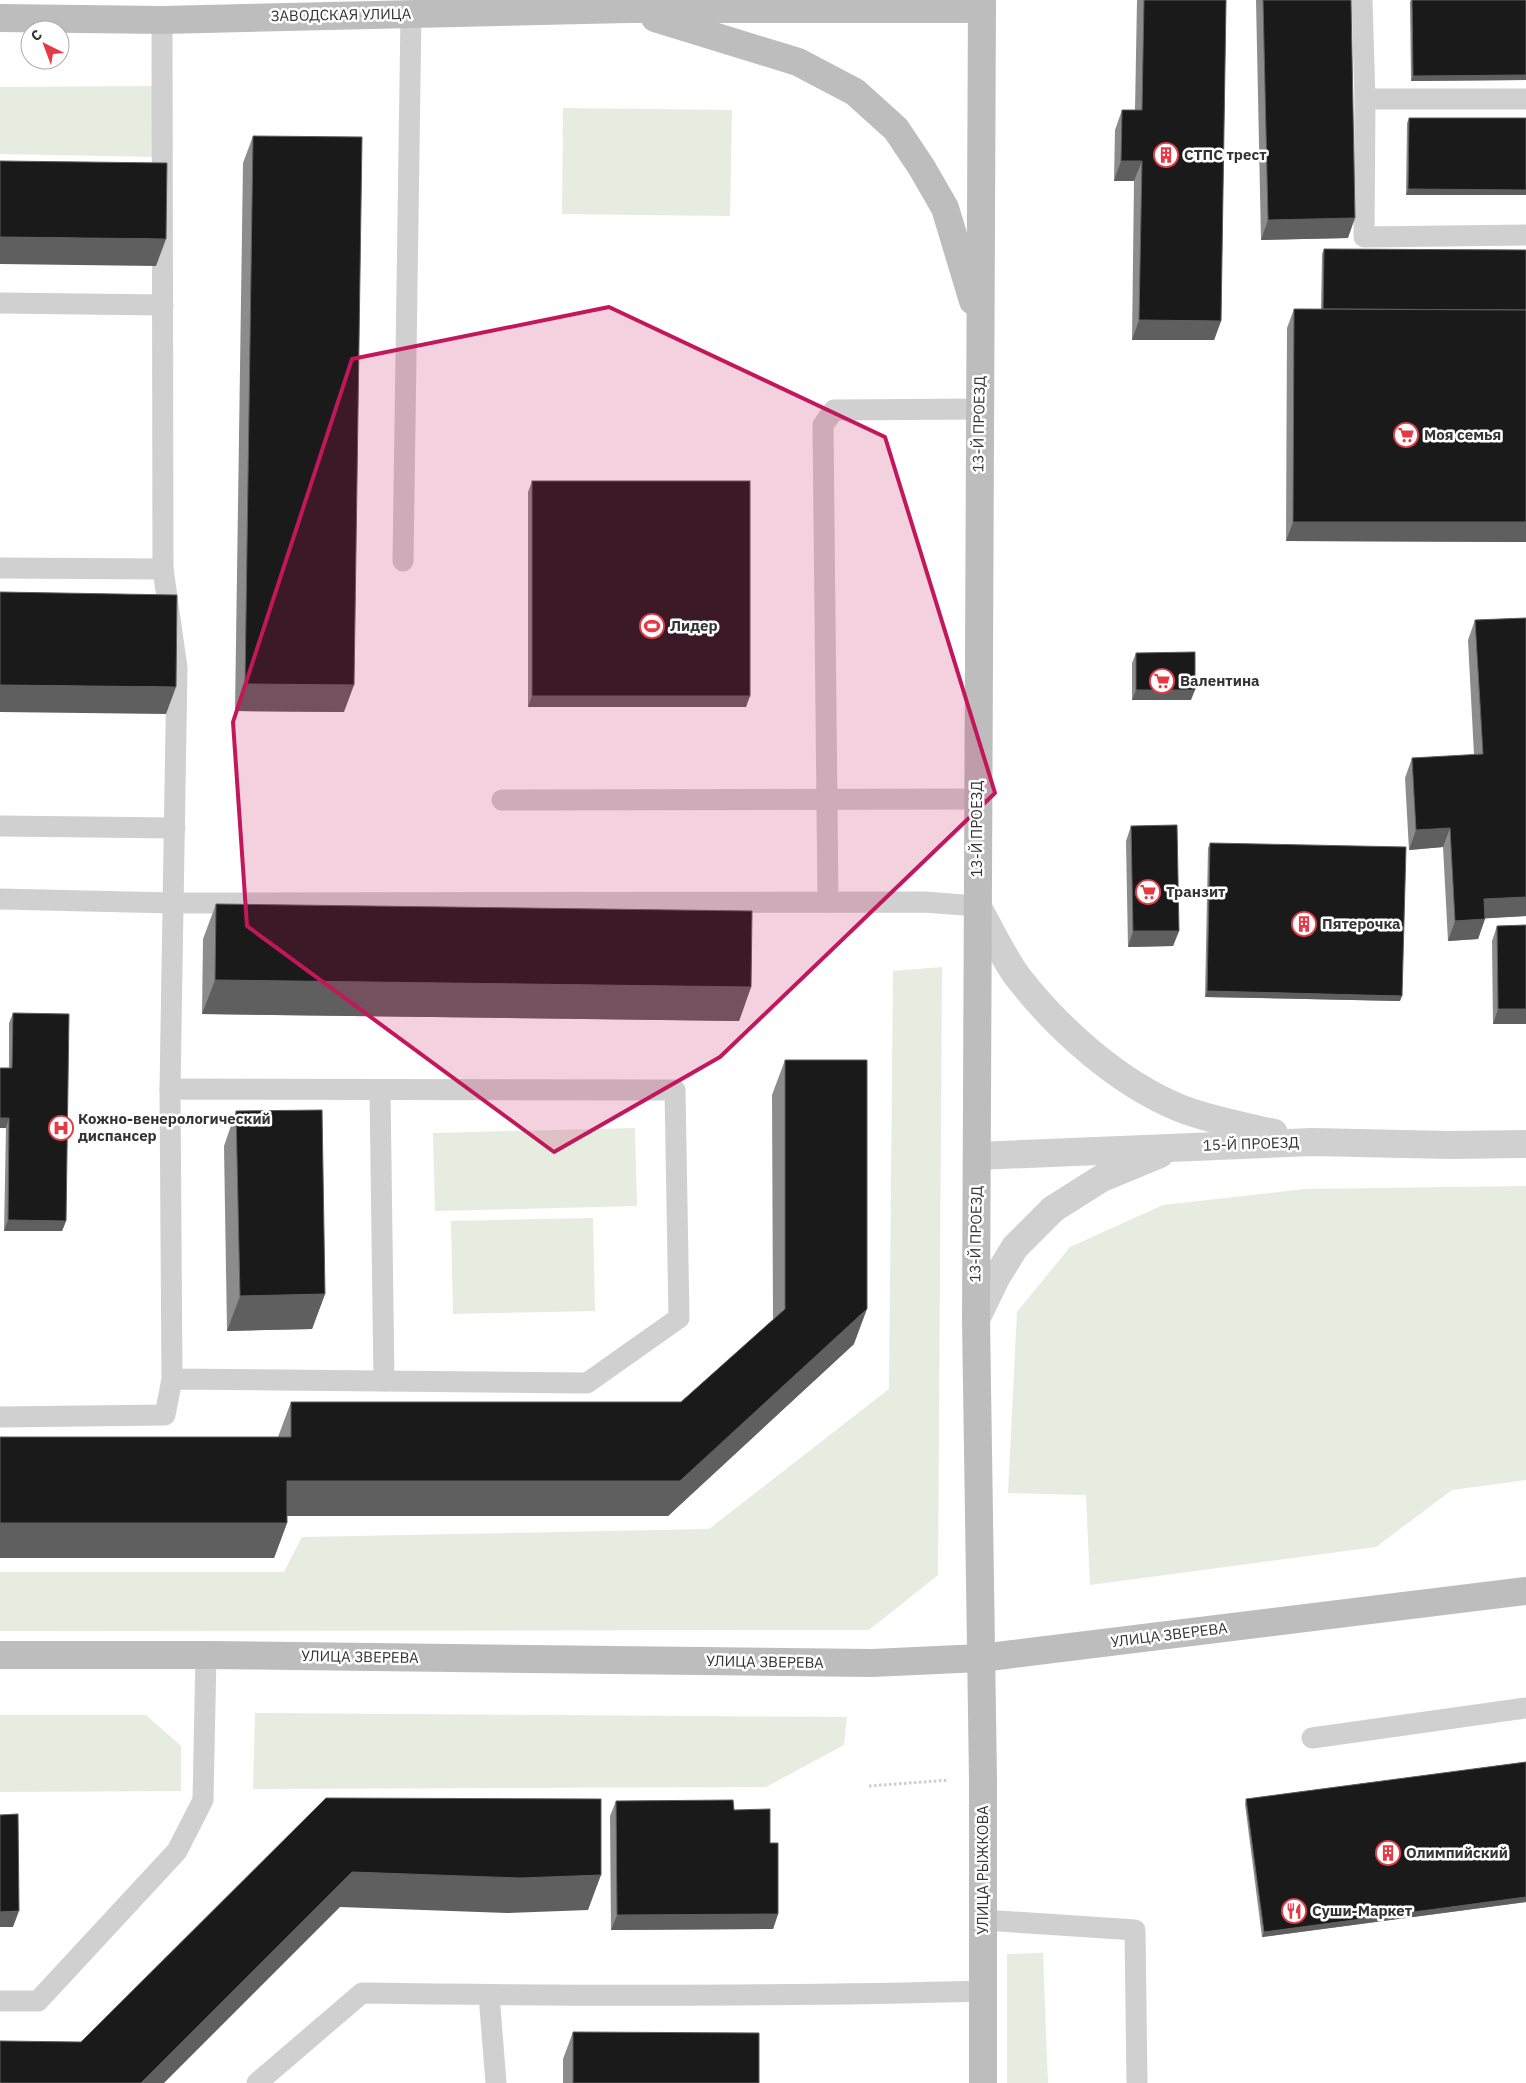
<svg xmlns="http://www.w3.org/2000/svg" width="1526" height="2083" font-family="'IBM Plex Sans',sans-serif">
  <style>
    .green { fill: #e6ecdf }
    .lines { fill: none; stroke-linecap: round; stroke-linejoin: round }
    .path { stroke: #cdcdcd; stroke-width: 3; stroke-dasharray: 2.5 2.5; stroke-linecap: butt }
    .lane { stroke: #d0d0d0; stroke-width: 21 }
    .street { stroke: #d0d0d0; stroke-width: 28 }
    .secondary { stroke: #bdbdbd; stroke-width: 28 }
    .wall { fill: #8c8c8c }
    .shaded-wall { fill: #5f5f5f }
    .building { fill: #1a1a1a; stroke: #5f5f5f }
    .marked { fill: #c2185b; fill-opacity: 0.2; stroke: #c2185b; stroke-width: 4; stroke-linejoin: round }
    .labels { text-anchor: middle; stroke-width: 5; stroke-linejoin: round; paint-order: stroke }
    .street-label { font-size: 15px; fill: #333; stroke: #fff }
    .poi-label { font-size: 15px; font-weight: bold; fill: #333; stroke: #fff; text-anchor: start }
  </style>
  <rect width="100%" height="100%" fill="#fff"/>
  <!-- green -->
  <g class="green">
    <polygon points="154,86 156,157 0,154 0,87"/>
    <polygon points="563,108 732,110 730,216 562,214"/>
    <polygon points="942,967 938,1575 869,1630 0,1631 0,1572 284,1572 302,1537 709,1529 889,1389 893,971"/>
    <polygon points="635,1128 637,1206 435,1211 433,1133"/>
    <polygon points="1526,1186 1526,1480 1452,1490 1376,1547 1090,1585 1086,1495 1008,1493 1017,1312 1070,1247 1163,1205 1305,1189"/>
    <polygon points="593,1218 595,1311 453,1314 451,1221"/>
    <polygon points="255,1713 847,1717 844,1745 766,1787 253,1789"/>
    <polygon points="0,1715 146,1715 181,1746 181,1791 0,1792"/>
    <polygon points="1043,1953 1048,2083 1007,2083 1007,1954"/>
  </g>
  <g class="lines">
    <!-- path -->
    <polyline class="path" points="869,1786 949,1780"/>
    <!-- lane -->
    <g class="lane">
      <polyline points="1362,0 1365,99 1364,237 1526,235"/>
      <polyline points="162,20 163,569 177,668 170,1089"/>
      <polyline points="1365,99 1526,99"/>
      <polyline points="0,303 163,305"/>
      <polyline points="403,561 411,13"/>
      <polyline points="0,568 163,569"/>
      <polyline points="502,800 977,799"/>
      <polyline points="0,826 175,828"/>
      <polyline points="0,899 173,903 924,902 977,906"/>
      <polyline points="828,902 823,425 834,410 979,409"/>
      <polyline points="380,1091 384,1381"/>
      <polyline points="0,1417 165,1415 172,1379 170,1089 675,1090 679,1318 587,1383 172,1379"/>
      <polyline points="1312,1738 1526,1708"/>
      <polyline points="984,1920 1135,1930 1137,2083"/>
      <polyline points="489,1995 496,2083"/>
      <polyline points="0,2001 38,2001 177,1851 203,1800 206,1655"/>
      <path d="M257,2083L362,1993C569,1996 776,1997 983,1991"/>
    </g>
    <!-- street -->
    <g class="street">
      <path d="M977,906C990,929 1002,955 1017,976C1058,1029 1119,1084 1182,1109C1211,1120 1243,1126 1274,1133"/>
      <polyline points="977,1156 1312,1142 1449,1145 1526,1144"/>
      <polyline points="976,1319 996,1278 1015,1247 1053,1209 1102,1178 1160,1154"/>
    </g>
    <!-- secondary -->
    <g class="secondary">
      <polyline points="982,0 976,1319 983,1779 983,2083"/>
      <polyline points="0,18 162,20 628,9 982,9"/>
      <polyline points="655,18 798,62 855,92 896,129 922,168 945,208 973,301"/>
      <polyline points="0,1655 206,1655 872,1663 981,1658 1526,1591"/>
    </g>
  </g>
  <!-- wall -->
  <g class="wall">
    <polygon points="1137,0 1226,0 1221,321 1214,340 1132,340 1134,181 1114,181 1115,130 1122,110 1135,110"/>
    <polygon points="1256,0 1351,0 1348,238 1261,240"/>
    <polygon points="1411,0 1526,0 1526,80 1411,81 1410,2"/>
    <polygon points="1409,118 1526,118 1526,195 1406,195 1407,123"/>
    <polygon points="253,136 344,712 235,711 243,163"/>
    <polygon points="1324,249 1526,250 1526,542 1286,541 1287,328 1294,309 1321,309 1322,254"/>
    <polygon points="532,481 746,707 528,707 528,492"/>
    <polygon points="1526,618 1526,916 1485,918 1478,939 1448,941 1443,847 1409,850 1405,778 1412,758 1474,755 1468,640 1475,620"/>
    <polygon points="1136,653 1191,700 1132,700 1132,663"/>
    <polygon points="1131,826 1179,931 1173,946 1128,947 1126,841"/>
    <polygon points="1210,843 1400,1001 1205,997 1208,848"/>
    <polygon points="216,904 751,987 739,1021 202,1014 203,939"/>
    <polygon points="1497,926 1526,1024 1493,1024 1492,941"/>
    <polygon points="13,1013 66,1221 62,1231 4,1231 6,1128 0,1128 0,1068 9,1068 9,1023"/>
    <polygon points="785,1060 854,1344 668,1516 287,1516 287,1523 274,1558 278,1437 291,1402 681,1402 773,1320 772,1095"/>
    <polygon points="236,1111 325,1294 312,1329 227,1331 224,1146"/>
    <polygon points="1526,1762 1526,1902 1262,1937 1245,1804 1246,1799"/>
    <polygon points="616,1801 734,1810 770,1843 778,1914 773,1929 611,1930 610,1816"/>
    <polygon points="573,2032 759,2083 563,2083 563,2059"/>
  </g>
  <!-- shaded-wall -->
  <g class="shaded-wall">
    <polygon points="1526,75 1526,80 1411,81 1413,76"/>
    <polygon points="1121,161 1142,161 1134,181 1114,181"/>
    <polygon points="1408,189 1526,190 1526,195 1406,195"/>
    <polygon points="1355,218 1348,238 1261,240 1268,220"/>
    <polygon points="0,237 166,239 156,266 0,264"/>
    <polygon points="1139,320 1221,321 1214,340 1132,340"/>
    <polygon points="1293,522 1526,522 1526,542 1286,541"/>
    <polygon points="245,684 354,685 344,712 235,711"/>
    <polygon points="0,685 176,687 166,714 0,712"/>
    <polygon points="1136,690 1195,690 1191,700 1132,700"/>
    <polygon points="532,696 750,696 746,707 528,707"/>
    <polygon points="1450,828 1443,847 1409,850 1416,830"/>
    <polygon points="1526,897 1526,916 1476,919 1484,899"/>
    <polygon points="1485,919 1478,939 1448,941 1455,921"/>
    <polygon points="1133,931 1179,931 1173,946 1128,947"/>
    <polygon points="215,980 751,987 739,1021 202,1014"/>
    <polygon points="1207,991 1402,996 1400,1001 1205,997"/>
    <polygon points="1498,1009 1526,1009 1526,1024 1493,1024"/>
    <polygon points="0,1118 9,1118 6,1128 0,1128"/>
    <polygon points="8,1220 66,1221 62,1231 4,1231"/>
    <polygon points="325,1294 312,1329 227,1331 240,1296"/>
    <polygon points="867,1309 854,1344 668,1516 274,1516 287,1481 680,1481"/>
    <polygon points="0,1523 287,1523 274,1558 0,1558"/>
    <polygon points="352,1872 601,1875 588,1910 507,1913 340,1907 164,2083 141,2083"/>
    <polygon points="1526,1897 1526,1902 1262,1937 1264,1932"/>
    <polygon points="19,1911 13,1927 0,1927 0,1912"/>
    <polygon points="778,1914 773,1929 611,1930 617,1915"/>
  </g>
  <!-- building -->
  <g class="building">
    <polygon points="1144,0 1226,0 1221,321 1139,320 1142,161 1121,161 1122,110 1142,110"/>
    <polygon points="1263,0 1351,0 1355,218 1268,220"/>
    <polygon points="1412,0 1526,0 1526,75 1413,76"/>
    <polygon points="1409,118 1526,118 1526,190 1408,189"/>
    <polygon points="253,136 362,137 354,685 245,684"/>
    <polygon points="0,161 167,163 166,239 0,237"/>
    <polygon points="1324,249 1526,250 1526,310 1323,309"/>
    <polygon points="1294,309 1526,310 1526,522 1293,522"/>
    <rect x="532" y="481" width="218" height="215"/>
    <polygon points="0,592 177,595 176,687 0,685"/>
    <polygon points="1526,618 1526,897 1484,899 1485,919 1455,921 1450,828 1416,830 1412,758 1483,754 1475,620"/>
    <polygon points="1195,652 1195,690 1136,690 1136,653"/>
    <polygon points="1177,825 1179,931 1133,931 1131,826"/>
    <polygon points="1210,843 1406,847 1402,996 1207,991"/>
    <polygon points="216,904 752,911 751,987 215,980"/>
    <polygon points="1526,925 1526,1009 1498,1009 1497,926"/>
    <polygon points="13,1013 69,1014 66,1221 8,1220 9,1118 0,1118 0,1068 12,1068"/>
    <polygon points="785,1060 867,1060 867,1309 680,1481 287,1481 287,1523 0,1523 0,1437 291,1437 291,1402 681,1402 785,1309"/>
    <polygon points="322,1110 325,1294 240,1296 236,1111"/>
    <polygon points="1526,1762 1526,1897 1264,1932 1246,1799"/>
    <polygon points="326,1798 601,1799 601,1875 520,1878 352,1872 141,2083 0,2083 0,2041 81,2042"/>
    <polygon points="733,1800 734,1810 770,1809 770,1843 778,1843 778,1914 617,1915 616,1801"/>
    <polygon points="18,1814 19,1911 0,1912 0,1815"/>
    <polygon points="573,2032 759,2033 759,2083 573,2083"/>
  </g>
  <!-- marked area -->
  <path class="marked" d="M609,307L885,437L995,793L720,1057L554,1152L247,926L233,722L352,359Z"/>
  <!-- icons -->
  <defs>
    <symbol id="building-ring" viewBox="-11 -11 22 22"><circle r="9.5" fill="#fff" stroke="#e63946" stroke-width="1.5"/><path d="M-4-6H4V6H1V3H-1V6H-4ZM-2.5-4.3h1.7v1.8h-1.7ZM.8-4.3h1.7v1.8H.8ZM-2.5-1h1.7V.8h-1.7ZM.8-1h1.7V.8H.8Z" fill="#e63946"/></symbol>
    <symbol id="supermarket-ring" viewBox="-11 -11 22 22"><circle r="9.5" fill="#fff" stroke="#e63946" stroke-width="1.5"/><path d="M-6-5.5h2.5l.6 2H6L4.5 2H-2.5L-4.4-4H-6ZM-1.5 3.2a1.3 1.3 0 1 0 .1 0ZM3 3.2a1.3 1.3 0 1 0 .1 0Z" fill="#e63946"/></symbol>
    <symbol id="stadium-ring" viewBox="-11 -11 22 22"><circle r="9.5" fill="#fff" stroke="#e63946" stroke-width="1.5"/><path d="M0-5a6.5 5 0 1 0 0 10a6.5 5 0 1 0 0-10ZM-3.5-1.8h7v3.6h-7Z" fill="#e63946"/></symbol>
    <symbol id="hospital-ring" viewBox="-11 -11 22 22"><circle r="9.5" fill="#fff" stroke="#e63946" stroke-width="1.5"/><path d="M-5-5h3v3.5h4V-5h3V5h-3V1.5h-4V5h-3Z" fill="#e63946"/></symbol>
    <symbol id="restaurant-ring" viewBox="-11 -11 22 22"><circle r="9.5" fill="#fff" stroke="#e63946" stroke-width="1.5"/><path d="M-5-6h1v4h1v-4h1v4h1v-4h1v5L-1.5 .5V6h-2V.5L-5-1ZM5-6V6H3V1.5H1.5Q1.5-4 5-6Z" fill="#e63946"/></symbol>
  </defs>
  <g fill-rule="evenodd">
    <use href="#building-ring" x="1152" y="141" width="28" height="28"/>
    <use href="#supermarket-ring" x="1392" y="421" width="28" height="28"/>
    <use href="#stadium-ring" x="638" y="612" width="28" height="28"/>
    <use href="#supermarket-ring" x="1148" y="667" width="28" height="28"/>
    <use href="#supermarket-ring" x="1134" y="878" width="28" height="28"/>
    <use href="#building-ring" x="1290" y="910" width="28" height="28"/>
    <use href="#hospital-ring" x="47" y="1114" width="28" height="28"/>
    <use href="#building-ring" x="1374" y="1839" width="28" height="28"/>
    <use href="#restaurant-ring" x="1280" y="1897" width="28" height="28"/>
  </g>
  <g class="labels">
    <!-- street labels -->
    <g class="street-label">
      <text transform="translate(341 15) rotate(-1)" y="5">ЗАВОДСКАЯ УЛИЦА</text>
      <text transform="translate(979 424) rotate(-89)" y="5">13-Й ПРОЕЗД</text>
      <text transform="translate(977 829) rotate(-90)" y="5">13-Й ПРОЕЗД</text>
      <text transform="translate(1251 1144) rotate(-2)" y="5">15-Й ПРОЕЗД</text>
      <text transform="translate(976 1234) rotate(-89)" y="5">13-Й ПРОЕЗД</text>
      <text transform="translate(1169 1635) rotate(-7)" y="5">УЛИЦА ЗВЕРЕВА</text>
      <text transform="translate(360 1657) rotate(1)" y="5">УЛИЦА ЗВЕРЕВА</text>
      <text transform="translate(765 1662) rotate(1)" y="5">УЛИЦА ЗВЕРЕВА</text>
      <text transform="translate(983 1870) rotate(-90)" y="5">УЛИЦА РЫЖКОВА</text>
    </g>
    <!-- poi labels -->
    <g class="poi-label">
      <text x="1184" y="160">СТПС трест</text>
      <text x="1424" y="440">Моя семья</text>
      <text x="670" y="631">Лидер</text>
      <text x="1180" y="686">Валентина</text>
      <text x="1166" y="897">Транзит</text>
      <text x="1322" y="929">Пятерочка</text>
      <text x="78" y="1124">Кожно-венерологический<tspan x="78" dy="17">диспансер</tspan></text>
      <text x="1406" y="1858">Олимпийский</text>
      <text x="1312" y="1916">Суши-Маркет</text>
    </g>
  </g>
  <!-- north arrow -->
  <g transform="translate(45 45) rotate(318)"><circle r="24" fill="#ffffff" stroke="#adadad"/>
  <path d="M0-4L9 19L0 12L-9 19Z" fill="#e63946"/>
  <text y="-8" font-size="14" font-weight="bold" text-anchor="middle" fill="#333333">С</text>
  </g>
</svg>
